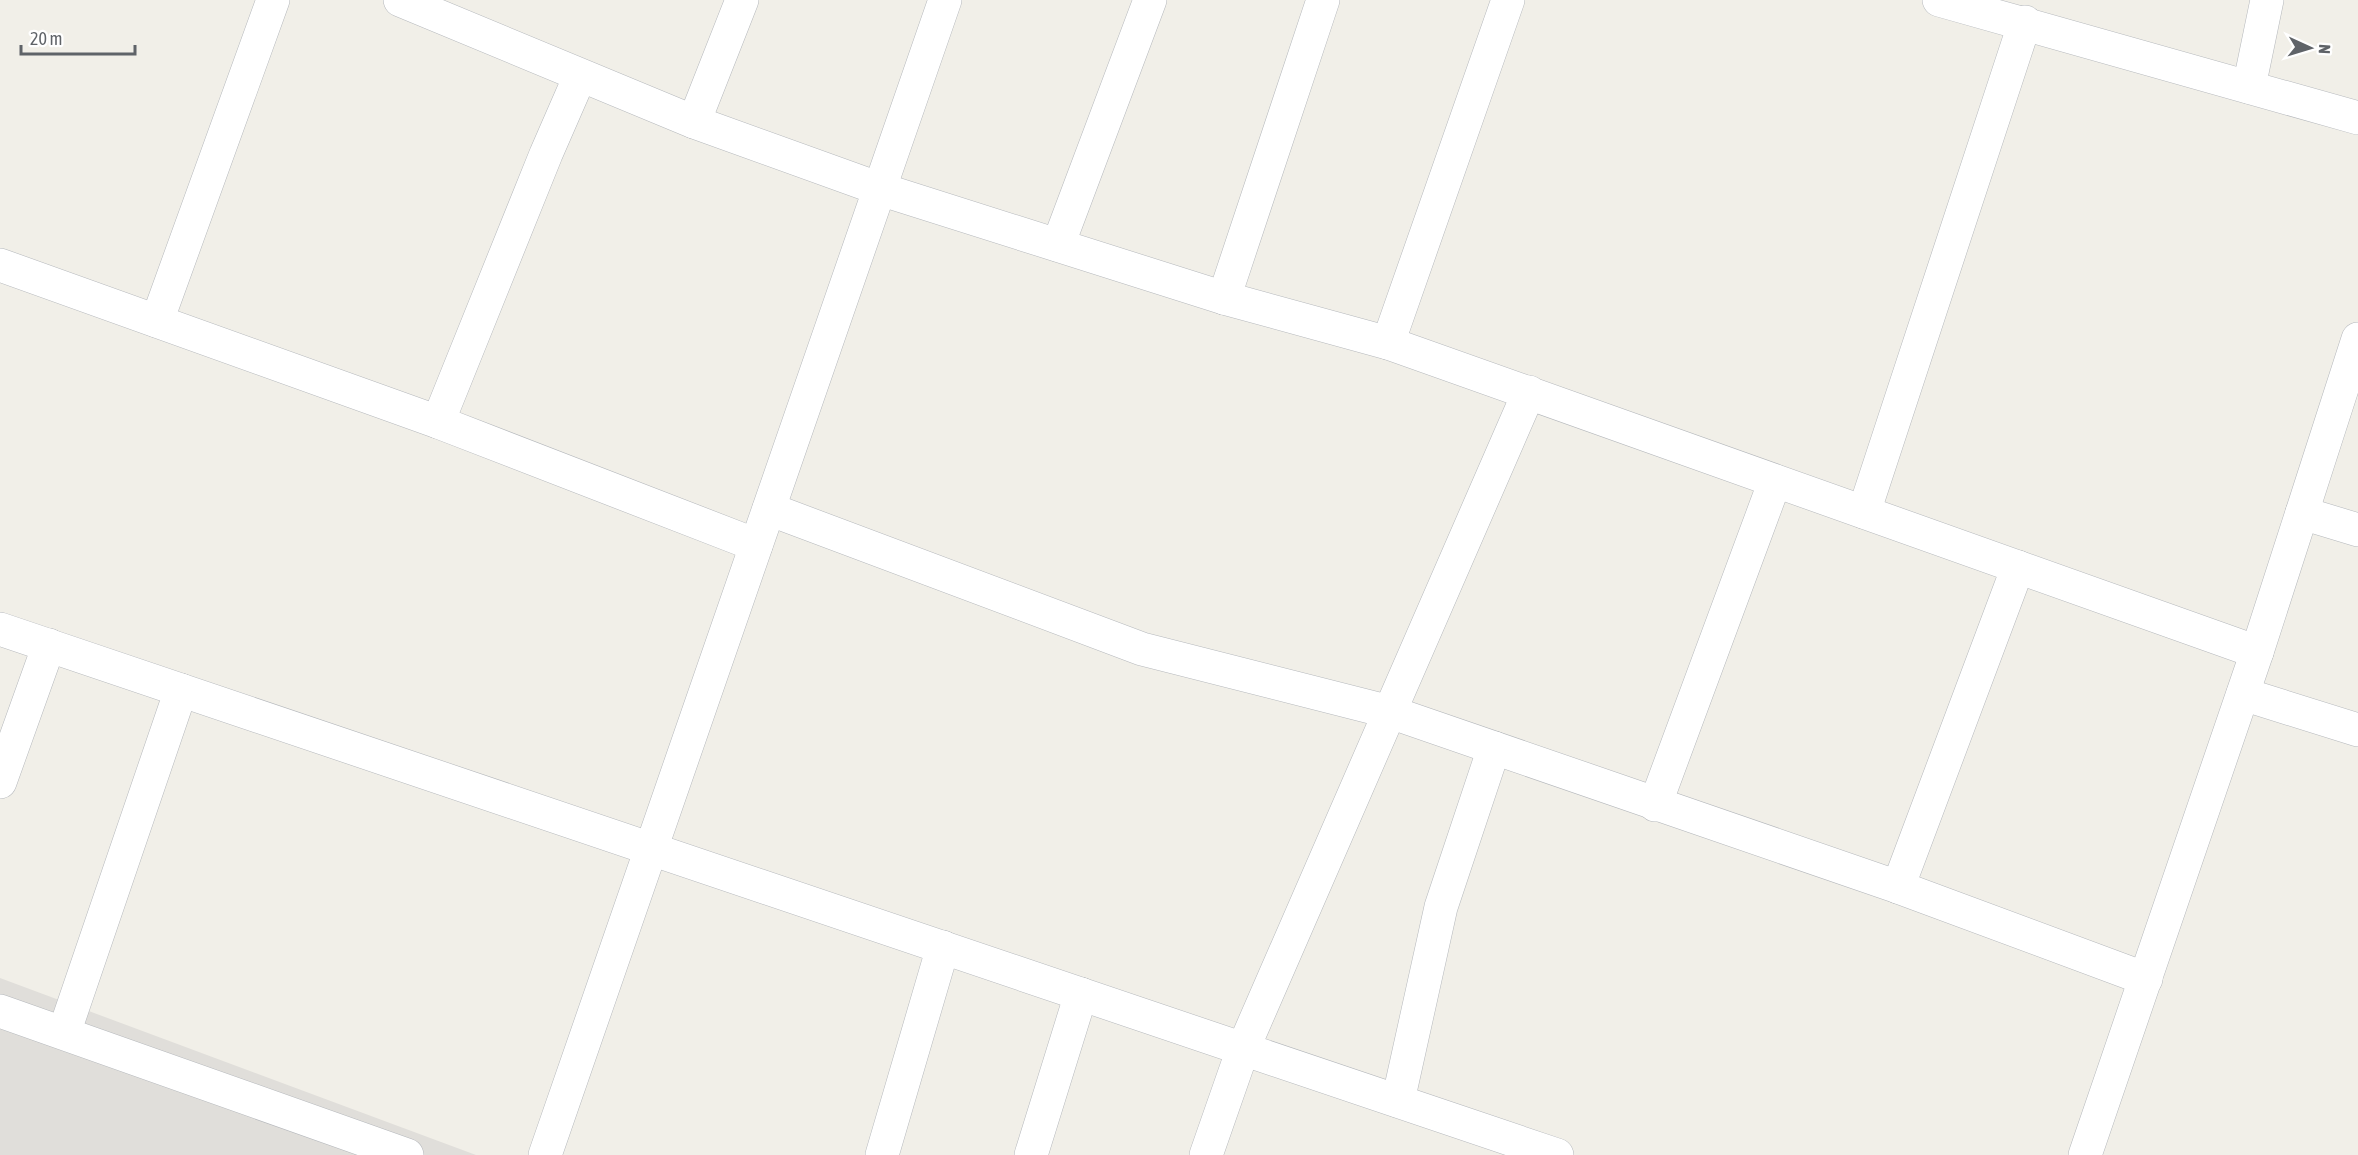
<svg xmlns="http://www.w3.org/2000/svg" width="2358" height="1155" font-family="'Asap Condensed',sans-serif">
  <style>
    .industrial { fill: #e0deda }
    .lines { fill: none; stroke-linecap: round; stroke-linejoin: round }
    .minor-casing { stroke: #b5b8bc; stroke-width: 34 }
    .minor { stroke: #fff; stroke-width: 33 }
  </style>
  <rect width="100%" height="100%" fill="#f1efe8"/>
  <!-- industrial -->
  <polygon class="industrial" points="0,978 476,1155 0,1155"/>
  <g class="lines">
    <defs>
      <g id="minor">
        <polyline points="400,0 694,122 880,189 1224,298 1388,343 2257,652"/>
        <polyline points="1939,0 2358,118"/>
        <polyline points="2249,87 2267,0"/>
        <polyline points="694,122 742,0"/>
        <polyline points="1058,245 1150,0"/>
        <polyline points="0,265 438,422 756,545"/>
        <polyline points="1224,298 1323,0"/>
        <polyline points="157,321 273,0"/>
        <polyline points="1388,343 1508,0"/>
        <polyline points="438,422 546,154 580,76"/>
        <polyline points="769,509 1142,649 1390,712 1898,887 2146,979"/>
        <polyline points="1864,512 2025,22"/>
        <polyline points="2302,513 2358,530"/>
        <polyline points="0,629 1557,1155"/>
        <polyline points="2243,694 2358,730"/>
        <polyline points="0,782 49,645"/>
        <polyline points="1655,805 1775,481"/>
        <polyline points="1898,887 2018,567"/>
        <polyline points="0,1011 407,1155"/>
        <polyline points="64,1033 181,690"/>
        <polyline points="1398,1101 1441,907 1494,748"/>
        <polyline points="545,1155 945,0"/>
        <polyline points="882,1155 943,947"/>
        <polyline points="1031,1155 1081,994"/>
        <polyline points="1206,1155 1243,1049 1529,392"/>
        <polyline points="2085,1155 2257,652 2358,339"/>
      </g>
    </defs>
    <!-- minor casing -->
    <use href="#minor" class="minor-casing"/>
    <!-- minor -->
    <use href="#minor" class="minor"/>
  </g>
  <!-- north arrow -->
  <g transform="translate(2310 48) rotate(94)" stroke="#ffffff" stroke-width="4.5" paint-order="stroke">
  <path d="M0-4.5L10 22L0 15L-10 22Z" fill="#5f6368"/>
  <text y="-9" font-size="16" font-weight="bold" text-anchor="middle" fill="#5f6368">N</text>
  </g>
  <!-- scale -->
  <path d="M21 45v9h114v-9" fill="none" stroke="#5f6368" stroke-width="3"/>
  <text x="30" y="45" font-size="18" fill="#5f6368" stroke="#ffffff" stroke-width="4.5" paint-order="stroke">20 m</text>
</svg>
